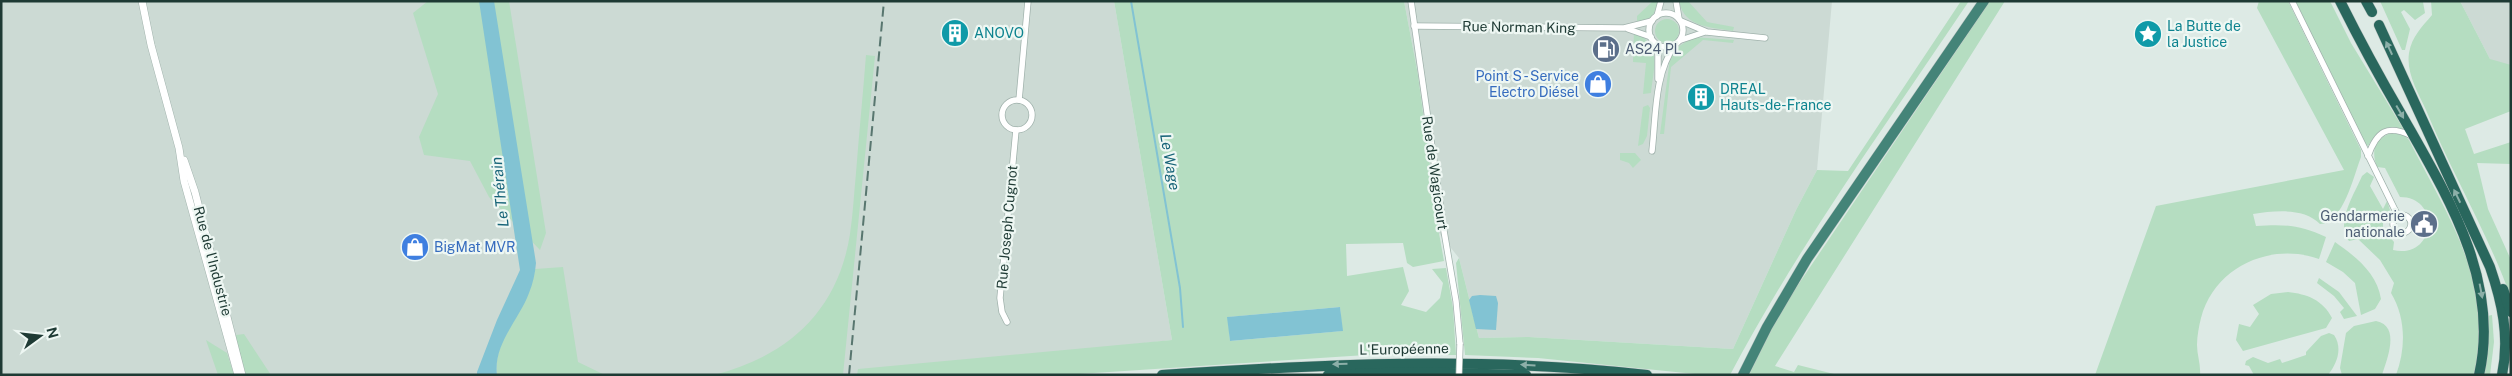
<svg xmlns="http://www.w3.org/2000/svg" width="2512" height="376" font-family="'Public Sans',sans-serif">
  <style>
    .built { fill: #ccdad4 }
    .green { fill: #b5ddc1; fill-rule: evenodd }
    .water { fill: #82c3d3 }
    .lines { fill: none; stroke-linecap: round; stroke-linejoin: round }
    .stream { stroke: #82c3d3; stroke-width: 2 }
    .minor-casing { stroke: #a0b2ac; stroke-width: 7 }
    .tertiary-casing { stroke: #a0b2ac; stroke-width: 8 }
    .trunk-casing { stroke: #bcc4c2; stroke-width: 11 }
    .motorway-casing { stroke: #bcc4c2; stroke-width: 11 }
    .minor { stroke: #fff; stroke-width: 5.5 }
    .tertiary { stroke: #fff; stroke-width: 7 }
    .trunk { stroke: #448478; stroke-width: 10 }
    .motorway { stroke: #29675d; stroke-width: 10 }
    .rail { stroke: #58766f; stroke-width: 2; stroke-dasharray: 10 5; stroke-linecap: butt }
    .minor-bridge-casing { stroke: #a0b2ac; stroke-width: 7; stroke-linecap: butt }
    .minor-bridge { stroke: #fff; stroke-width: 5.5 }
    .oneway { fill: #8cafa8 }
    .labels { text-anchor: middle; stroke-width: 4.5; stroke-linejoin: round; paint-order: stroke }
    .culture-label { font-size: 14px; fill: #0d838f; stroke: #eef7f3; text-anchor: start }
    .street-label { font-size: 14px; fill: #1e3a34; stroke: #eef7f3 }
    .service-label { font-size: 14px; fill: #4e5e75; stroke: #eef7f3; text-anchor: start }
    .shop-label { font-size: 14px; fill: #366cbe; stroke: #eef7f3; text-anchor: end }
    .water-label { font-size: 15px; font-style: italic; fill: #176478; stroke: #eef7f3 }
  </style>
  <rect width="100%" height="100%" fill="#ddeae5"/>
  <!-- built -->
  <g class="built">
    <polygon points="1,1 1114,1 1172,340 853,375 1,375"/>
    <polygon points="1404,1 1832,1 1817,170 1796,210 1733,349 1529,337 1479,338 1459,258 1439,233 1418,75"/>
    <polygon points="2460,1 2511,1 2511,98 2490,59"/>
  </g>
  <!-- green -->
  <g class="green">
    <polygon points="428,1 509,1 546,233 540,250 489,197 470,161 424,155 419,137 438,94 413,13"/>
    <path d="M1114,1H1404L1418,75L1439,233L1444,261L1413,267L1407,263L1403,243L1346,244L1347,276L1403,267L1409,291L1401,305L1426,312L1440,298L1443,283L1432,269L1446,268L1453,308L1456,355H1366L1064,375H857L858,369L1172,340ZM1340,307L1342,331L1230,341L1228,317Z"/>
    <polygon points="1653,1 1658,1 1653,16 1637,24 1637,16"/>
    <path d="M1679,1H1688L1707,22L1734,27L1733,31C1711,27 1684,28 1679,1Z"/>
    <path d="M1961,1H1969C1888,122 1798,246 1730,375H1705L1538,358L1465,355L1456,263L1459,258L1479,338L1529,337L1733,349L1796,210L1817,170L1848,171Z"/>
    <polygon points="1990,1 2005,1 1775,366 1794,372 1798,365 1838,375 1749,375 1777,316"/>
    <path d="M2259,1H2288L2361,150V157C2354,175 2343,224 2320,224C2304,207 2274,211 2253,214L2256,226C2285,224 2300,225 2326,237L2319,259C2271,242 2215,266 2201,318C2199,326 2197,336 2197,345C2197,355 2201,365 2200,375H2095L2156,206L2344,170L2257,8Z"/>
    <path d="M2295,1H2330L2351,43L2404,130C2388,122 2376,132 2368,146L2365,144Z"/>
    <polygon points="2380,1 2423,2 2425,13 2415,20 2404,10 2401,12 2410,29 2405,50 2402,50"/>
    <path d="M2431,1H2460L2490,59L2511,65V111L2465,129L2474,154L2511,142V164L2477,163L2488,209L2511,260V298C2488,233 2452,174 2426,110C2418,92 2406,73 2409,53C2412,36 2422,27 2432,15Z"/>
    <circle cx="1667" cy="31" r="12"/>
    <path d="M1634,31C1662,47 1654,65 1651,93L1643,94L1646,63L1633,62Z"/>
    <polygon points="1693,37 1734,40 1733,43 1703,40 1671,67 1664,134 1660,134 1670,58 1678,47"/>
    <path d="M866,55L875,56L843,375H714C788,356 838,311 850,234C853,214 854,193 856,173C859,133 863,94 866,55Z"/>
    <polygon points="1648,105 1650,108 1647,136 1643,144 1638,146 1643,107"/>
    <path d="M2391,133L2404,135L2409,140C2449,219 2494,281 2474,375H2396C2406,348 2406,318 2391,293L2394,283L2380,260L2358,239L2349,241C2335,223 2354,195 2362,176L2367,172L2374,177L2370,186L2383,209L2387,201L2392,216L2388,214L2383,221V229L2394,242L2393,250C2435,260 2442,197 2400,197L2385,168L2377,167C2371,151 2374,139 2391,133Z"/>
    <polygon points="1620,153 1635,153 1641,160 1633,168 1629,163 1620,160"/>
    <path d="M2335,242C2356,257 2377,273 2381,299L2375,309L2361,315L2355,283L2343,272L2326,262Z"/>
    <path d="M563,267L578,362L605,375H497C492,336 531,306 535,269Z"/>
    <polygon points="2319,278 2339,292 2357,316 2344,319 2340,312 2344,308 2334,296 2317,283"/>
    <path d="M2288,292C2307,294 2323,300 2332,318L2326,328L2243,351L2236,340L2239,324L2250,327L2259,314L2253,305L2271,294Z"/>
    <polygon points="2492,315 2494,342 2490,375 2482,375 2487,316"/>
    <path d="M2376,321C2401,326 2387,359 2382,375H2342L2340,368L2346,333L2354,326Z"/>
    <path d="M2329,333L2334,335C2343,348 2337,364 2328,375H2254L2249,366L2245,365L2246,361L2253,357L2268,363L2280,359L2282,363L2306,355V352L2321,336Z"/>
    <polygon points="244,334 271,375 246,375 236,340 236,335"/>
    <polygon points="206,340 227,353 234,375 218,375"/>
  </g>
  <!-- water -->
  <g class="water">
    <path d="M479,1H494L536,263C535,274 533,283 529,293C519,320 493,344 497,375H477V372L497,320L520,270Z"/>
    <polygon points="1480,295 1496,296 1498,303 1496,330 1476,329 1469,300 1472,296"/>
    <polygon points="1340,307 1343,331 1230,341 1227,317"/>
  </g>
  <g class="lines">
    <!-- stream -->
    <polyline class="stream" points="1131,1 1180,288 1183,327"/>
    <defs>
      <g id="minor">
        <polyline points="1411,1 1444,231 1456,301 1460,344"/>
        <polyline points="1676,1 1679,19"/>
        <polyline points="2292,1 2398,216"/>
        <circle cx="1666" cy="30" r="17"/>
        <polyline points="1657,16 1661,1"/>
        <polyline points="1681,21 1707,32 1765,38"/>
        <polyline points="1414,26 1624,28 1652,21"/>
        <polyline points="1628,29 1651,37"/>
        <polyline points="1681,40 1705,32"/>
        <polyline points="1655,44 1658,54 1658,79"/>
        <circle cx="1017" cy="115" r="15"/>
        <polyline points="1019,100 1028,1"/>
        <path d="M1652,151C1656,117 1654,74 1675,45"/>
        <path d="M2368,156C2377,131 2387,124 2412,136"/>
        <circle cx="2402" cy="224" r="9"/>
        <polyline points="1007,322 1002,312 1000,298 1016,130"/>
      </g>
      <g id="tertiary">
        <polyline points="142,1 151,45 179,148 184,181 238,375"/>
        <polyline points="184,160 195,192 242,375"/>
      </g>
      <polyline id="trunk" points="1743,375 1767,327 1807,259 1984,1"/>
      <g id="motorway">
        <path d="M2340,1C2359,39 2379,76 2400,112C2445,192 2501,279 2479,375"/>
        <polyline points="2366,1 2372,12"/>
        <path d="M2379,25L2490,267C2502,302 2510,337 2502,375"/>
        <polyline points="2503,289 2511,312"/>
        <path d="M1162,375C1324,364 1485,356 1647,375"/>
        <polyline points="1328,375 1411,372 1526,375"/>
      </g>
    </defs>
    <!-- minor casing -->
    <use href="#minor" class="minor-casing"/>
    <!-- tertiary casing -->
    <use href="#tertiary" class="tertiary-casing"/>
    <!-- trunk casing -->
    <use href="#trunk" class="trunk-casing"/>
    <!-- motorway casing -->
    <use href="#motorway" class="motorway-casing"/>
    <!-- minor -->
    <use href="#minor" class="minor"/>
    <!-- tertiary -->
    <use href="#tertiary" class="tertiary"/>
    <!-- trunk -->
    <use href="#trunk" class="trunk"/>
    <!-- motorway -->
    <use href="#motorway" class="motorway"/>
    <!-- rail -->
    <polyline class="rail" points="849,375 884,1"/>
    <defs>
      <polyline id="minor-bridge" points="1459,375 1460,344"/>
    </defs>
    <!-- minor-bridge casing -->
    <use href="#minor-bridge" class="minor-bridge-casing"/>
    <!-- minor-bridge -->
    <use href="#minor-bridge" class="minor-bridge"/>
  </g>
  <!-- one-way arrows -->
  <defs><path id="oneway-solid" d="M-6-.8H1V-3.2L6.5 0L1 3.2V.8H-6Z" transform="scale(1.25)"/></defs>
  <g class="oneway">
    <use href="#oneway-solid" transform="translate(2389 48) rotate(-115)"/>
    <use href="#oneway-solid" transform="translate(2400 112) rotate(60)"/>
    <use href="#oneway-solid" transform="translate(2457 196) rotate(-116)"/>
    <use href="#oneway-solid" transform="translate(2481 291) rotate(79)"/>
    <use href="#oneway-solid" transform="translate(1340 364) rotate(178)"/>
    <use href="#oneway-solid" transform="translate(1528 365) rotate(-177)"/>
  </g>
  <!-- icons -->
  <defs>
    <symbol id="building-disc" viewBox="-11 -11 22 22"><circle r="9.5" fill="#0f9aa8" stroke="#eef7f3"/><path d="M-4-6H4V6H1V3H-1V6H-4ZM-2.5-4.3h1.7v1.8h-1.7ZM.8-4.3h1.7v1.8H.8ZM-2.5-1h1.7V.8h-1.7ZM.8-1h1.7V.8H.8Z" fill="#fff"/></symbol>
    <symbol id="sight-disc" viewBox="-11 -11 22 22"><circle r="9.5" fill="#0f9aa8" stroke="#eef7f3"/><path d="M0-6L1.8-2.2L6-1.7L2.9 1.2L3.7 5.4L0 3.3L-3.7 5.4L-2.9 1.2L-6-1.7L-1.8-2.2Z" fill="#fff"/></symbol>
    <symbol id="fuel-disc" viewBox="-11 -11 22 22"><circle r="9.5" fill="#5c6f8a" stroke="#eef7f3"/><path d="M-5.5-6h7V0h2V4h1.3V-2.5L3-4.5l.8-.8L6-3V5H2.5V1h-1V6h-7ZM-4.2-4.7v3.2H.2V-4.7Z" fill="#fff"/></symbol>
    <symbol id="shop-disc" viewBox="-11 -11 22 22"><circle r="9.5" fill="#3f7fe0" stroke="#eef7f3"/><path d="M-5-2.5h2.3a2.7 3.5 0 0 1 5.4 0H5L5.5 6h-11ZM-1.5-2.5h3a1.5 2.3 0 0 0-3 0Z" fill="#fff"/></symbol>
    <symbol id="civic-disc" viewBox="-11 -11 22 22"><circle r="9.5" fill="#5c6f8a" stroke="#eef7f3"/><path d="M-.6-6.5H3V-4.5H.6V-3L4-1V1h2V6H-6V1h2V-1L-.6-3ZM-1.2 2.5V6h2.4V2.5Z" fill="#fff"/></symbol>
  </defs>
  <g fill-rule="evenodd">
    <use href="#building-disc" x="939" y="17" width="32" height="32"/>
    <use href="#sight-disc" x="2132" y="18" width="32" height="32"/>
    <use href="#fuel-disc" x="1590" y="33" width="32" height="32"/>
    <use href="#shop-disc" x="1582" y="68" width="32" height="32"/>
    <use href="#building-disc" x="1685" y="81" width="32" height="32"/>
    <use href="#civic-disc" x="2408" y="208" width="32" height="32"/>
    <use href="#shop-disc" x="399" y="231" width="32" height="32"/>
  </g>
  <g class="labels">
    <!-- culture labels -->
    <g class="culture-label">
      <text x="2167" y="31">La Butte de<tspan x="2167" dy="16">la Justice</tspan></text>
      <text x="974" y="38">ANOVO</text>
      <text x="1720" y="94">DREAL<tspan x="1720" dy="16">Hauts-de-France</tspan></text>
    </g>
    <!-- street labels -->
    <g class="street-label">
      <text transform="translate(1519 27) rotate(1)" y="5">Rue Norman King</text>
      <text transform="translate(1435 173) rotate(82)" y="5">Rue de Wagicourt</text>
      <text transform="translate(1007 227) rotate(-85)" y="5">Rue Joseph Cugnot</text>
      <text transform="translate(213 261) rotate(75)" y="5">Rue de l'Industrie</text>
      <text transform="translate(1404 349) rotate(-1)" y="5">L'Européenne</text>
    </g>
    <!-- service labels -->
    <g class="service-label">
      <text x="1625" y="54">AS24 PL</text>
      <text x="2405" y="221" text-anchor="end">Gendarmerie<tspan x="2405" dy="16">nationale</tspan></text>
    </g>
    <!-- shop labels -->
    <g class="shop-label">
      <text x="1579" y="81">Point S - Service<tspan x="1579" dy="16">Electro Diésel</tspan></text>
      <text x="434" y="252" text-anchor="start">BigMat MVR</text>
    </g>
    <!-- water labels -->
    <g class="water-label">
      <text transform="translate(1170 162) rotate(80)" y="5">Le Wage</text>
      <text transform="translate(500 192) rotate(-96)" y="5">Le Thérain</text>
    </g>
  </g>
  <!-- border -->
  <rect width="2512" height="376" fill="none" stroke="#1e3a34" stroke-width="5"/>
  <!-- north arrow -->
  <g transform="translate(40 336) rotate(75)" stroke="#eef7f3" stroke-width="4" paint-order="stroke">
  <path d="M0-4L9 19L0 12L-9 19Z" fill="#1e3a34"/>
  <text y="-8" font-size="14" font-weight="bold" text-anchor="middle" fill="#1e3a34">N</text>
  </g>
</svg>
